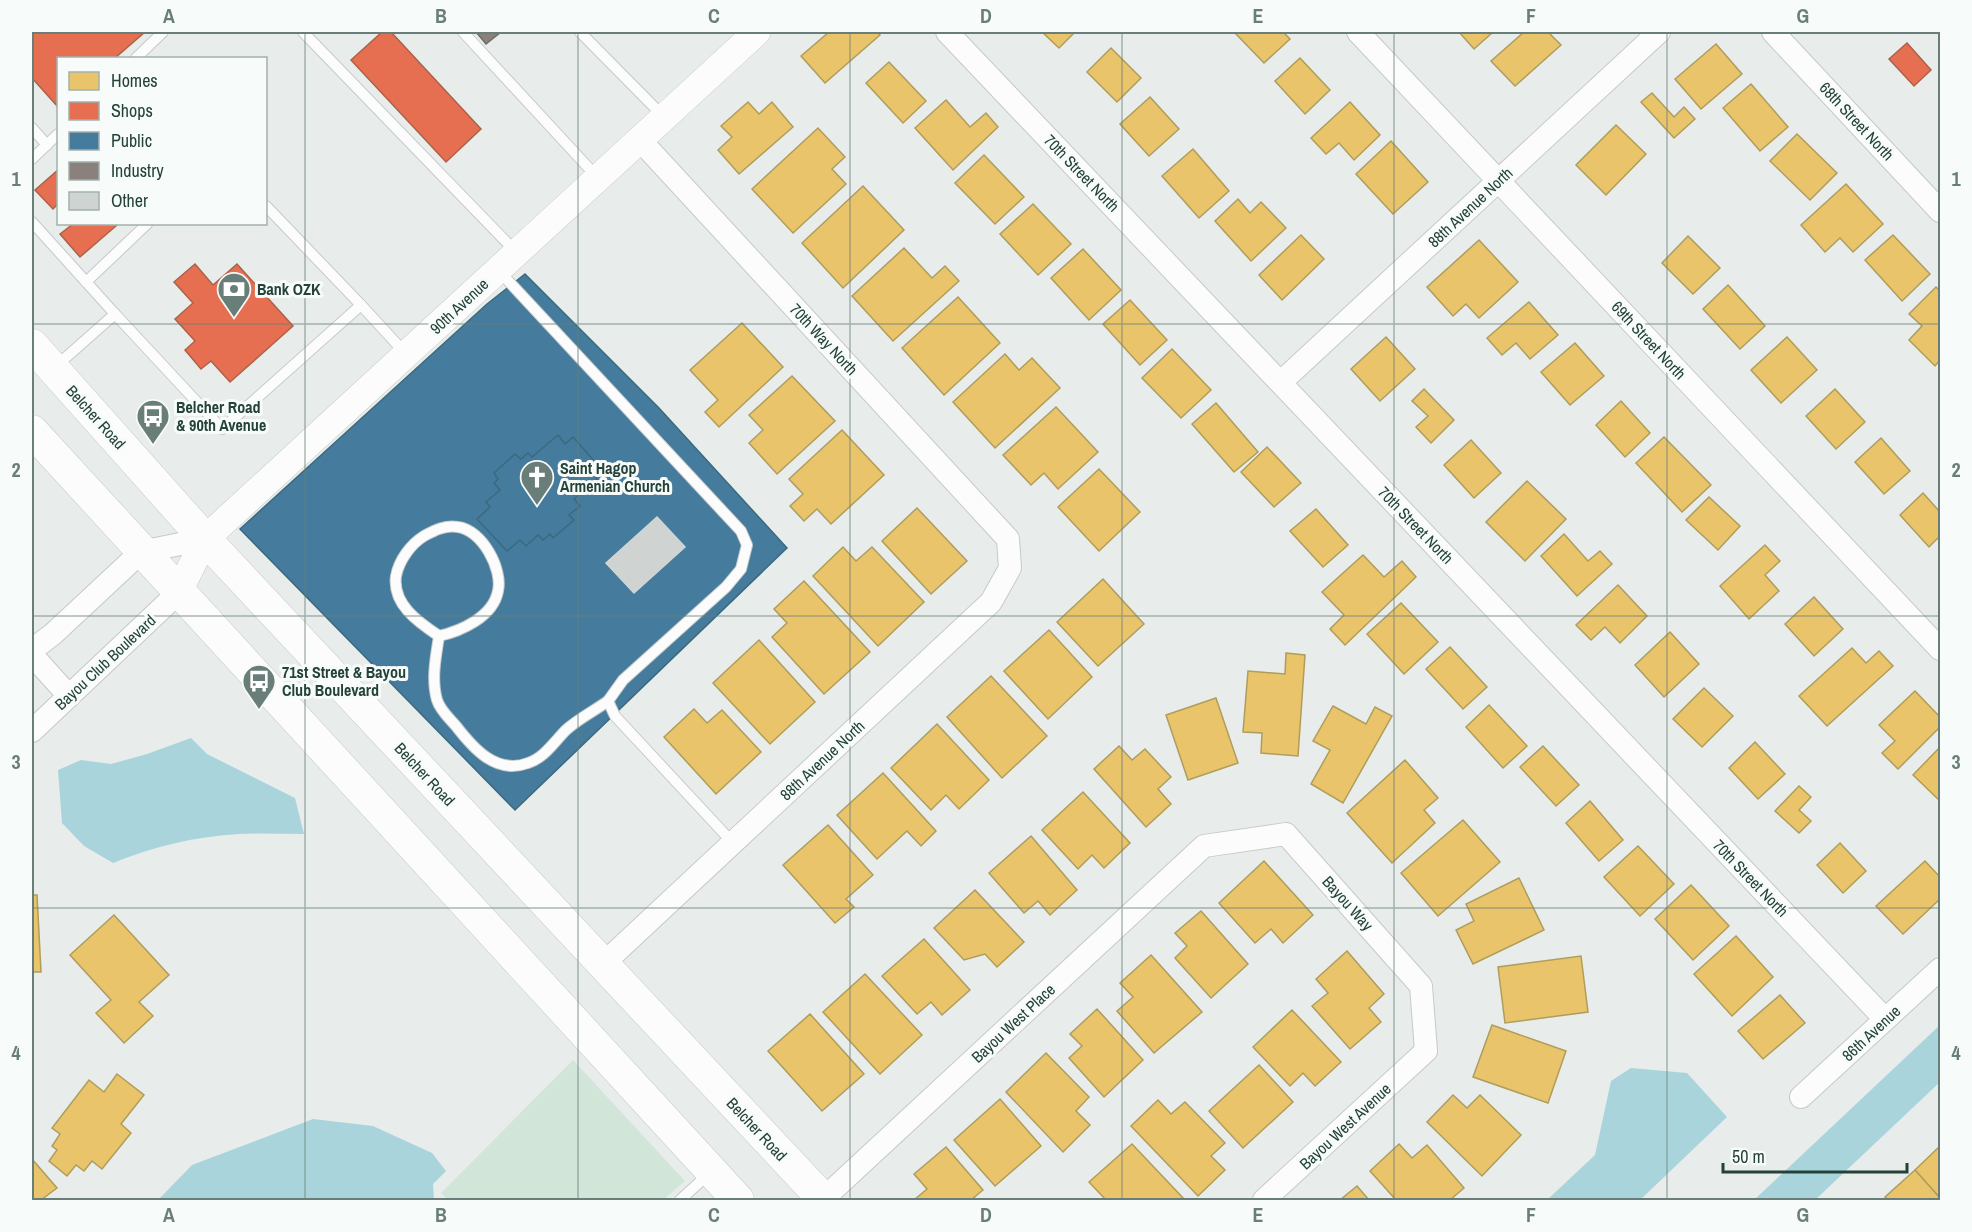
<svg xmlns="http://www.w3.org/2000/svg" width="1972" height="1232" font-family="'Archivo Narrow',sans-serif">
  <style>
    .green { fill: #d1e6d8 }
    .water { fill: #a9d4db }
    .homes { fill: #e9c46a; stroke: #ae9d5c; stroke-width: 1.5 }
    .shops { fill: #e76f51; stroke: #ac624a; stroke-width: 1.5 }
    .public { fill: #457b9d; stroke: #3b6a7f; stroke-width: 1.5 }
    .industry { fill: #8a817c; stroke: #6b6e68; stroke-width: 1.5 }
    .building { fill: #cfd4d2; stroke: #d1d6d4; stroke-width: 1.5 }
    .lines { fill: none; stroke-linecap: round; stroke-linejoin: round }
    .service-casing { stroke: #c5cac8; stroke-width: 12 }
    .minor-casing { stroke: #c5cac8; stroke-width: 24 }
    .tertiary-casing { stroke: #c5cac8; stroke-width: 28 }
    .secondary-casing { stroke: #c3cbc8; stroke-width: 33 }
    .service { stroke: #fcfcfc; stroke-width: 10 }
    .minor { stroke: #fcfcfc; stroke-width: 22 }
    .tertiary { stroke: #fcfcfc; stroke-width: 27 }
    .secondary { stroke: #fcfcfc; stroke-width: 32 }
    .grid { fill: none; stroke: #697e78; stroke-width: 1.5; stroke-opacity: 0.55 }
    .labels { text-anchor: middle; stroke-width: 6; stroke-linejoin: round; paint-order: stroke }
    .street-label { font-size: 16px; fill: #24423a; stroke: #f7fbf9 }
    .poi-label { font-size: 16px; font-weight: bold; fill: #24423a; stroke: #f7fbf9; text-anchor: start }
    .neatline { fill: none; stroke: #697e78; stroke-width: 2 }
    .grid-label { font-size: 20px; text-anchor: middle; font-weight: bold; fill: #697e78 }
  </style>
  <rect width="100%" height="100%" fill="#e8edeb"/>
  <!-- green -->
  <polygon class="green" points="573,1060 685,1181 663,1200 448,1200 441,1193"/>
  <!-- water -->
  <g class="water">
    <path d="M191,738L207,754L295,798L304,834C282,834 260,833 239,834C197,836 152,847 113,863L84,846L62,823L58,770L81,760L111,764L147,754Z"/>
    <polygon points="1940,1025 1940,1082 1815,1200 1754,1200"/>
    <polygon points="1631,1068 1687,1073 1727,1117 1640,1200 1547,1200 1595,1155 1611,1081"/>
    <polygon points="313,1119 373,1126 432,1153 446,1171 433,1184 434,1200 158,1200 192,1165"/>
  </g>
  <!-- homes -->
  <g class="homes">
    <polygon points="829,32 877,32 880,35 825,83 801,56"/>
    <polygon points="1042,32 1075,32 1059,48"/>
    <polygon points="1236,32 1283,32 1290,39 1264,63 1235,33"/>
    <polygon points="1459,32 1493,32 1474,49"/>
    <polygon points="1524,32 1548,32 1561,45 1515,86 1491,61"/>
    <polygon points="1716,44 1742,74 1701,109 1675,79"/>
    <polygon points="1111,48 1141,78 1117,102 1087,72"/>
    <polygon points="1300,58 1330,90 1305,114 1275,81"/>
    <polygon points="889,62 926,101 903,123 866,83"/>
    <polygon points="1751,84 1788,127 1760,151 1723,108"/>
    <polygon points="1652,93 1674,117 1684,107 1695,119 1674,138 1641,102"/>
    <polygon points="1150,97 1179,129 1149,156 1120,124"/>
    <polygon points="946,100 970,127 986,113 998,127 953,170 915,128"/>
    <polygon points="748,102 759,114 772,102 793,127 739,174 718,150 732,137 721,126"/>
    <polygon points="1350,102 1380,135 1354,160 1339,143 1326,154 1311,138"/>
    <polygon points="1616,125 1646,154 1606,195 1576,165"/>
    <polygon points="818,128 845,157 832,169 846,184 793,233 752,189"/>
    <polygon points="1797,134 1837,173 1810,200 1770,161"/>
    <polygon points="1391,141 1428,182 1393,214 1356,174"/>
    <polygon points="1193,149 1229,191 1199,218 1162,176"/>
    <polygon points="984,155 1024,197 995,224 955,183"/>
    <polygon points="1846,184 1883,224 1853,252 1840,238 1825,252 1801,225"/>
    <polygon points="863,186 904,230 843,288 802,243"/>
    <polygon points="1238,199 1250,213 1261,202 1286,228 1251,261 1215,221"/>
    <polygon points="1033,204 1071,244 1038,275 1000,234"/>
    <polygon points="1301,235 1324,259 1282,300 1259,275"/>
    <polygon points="1893,235 1930,274 1902,301 1865,260"/>
    <polygon points="1688,236 1720,268 1693,294 1662,263"/>
    <polygon points="1479,240 1518,282 1479,318 1466,304 1453,316 1427,287"/>
    <polygon points="904,248 932,278 945,266 959,281 893,341 852,296"/>
    <polygon points="1083,249 1121,290 1089,320 1051,278"/>
    <polygon points="1728,285 1765,326 1740,349 1703,309"/>
    <polygon points="1936,287 1940,291 1940,360 1935,366 1909,340 1922,326 1909,314"/>
    <polygon points="958,297 1000,343 944,395 902,348"/>
    <polygon points="1130,300 1167,340 1140,365 1103,324"/>
    <polygon points="1529,302 1558,335 1530,359 1516,343 1502,355 1487,338"/>
    <polygon points="742,323 783,367 719,427 705,412 718,400 690,370"/>
    <polygon points="1386,337 1415,369 1380,401 1351,369"/>
    <polygon points="1787,337 1817,370 1781,403 1751,370"/>
    <polygon points="1575,343 1604,376 1570,405 1541,372"/>
    <polygon points="1172,349 1211,390 1181,418 1142,378"/>
    <polygon points="1005,354 1019,370 1032,358 1060,388 995,448 953,402"/>
    <polygon points="792,376 835,421 777,474 749,443 763,430 749,415"/>
    <polygon points="1424,389 1454,420 1431,443 1416,427 1428,416 1412,401"/>
    <polygon points="1835,389 1865,422 1836,449 1806,416"/>
    <polygon points="1621,401 1650,433 1625,457 1596,425"/>
    <polygon points="1216,403 1258,452 1234,472 1192,424"/>
    <polygon points="1056,407 1098,452 1058,489 1044,473 1031,485 1003,455"/>
    <polygon points="842,430 884,475 831,524 817,509 804,521 790,506 803,494 789,479"/>
    <polygon points="1664,437 1711,485 1682,512 1636,463"/>
    <polygon points="1881,438 1910,471 1884,494 1855,462"/>
    <polygon points="1471,440 1501,473 1474,498 1444,465"/>
    <polygon points="1267,447 1301,483 1274,507 1241,472"/>
    <polygon points="1099,469 1140,512 1099,551 1058,507"/>
    <polygon points="1527,481 1566,519 1525,561 1486,522"/>
    <polygon points="1923,493 1940,512 1940,536 1929,547 1900,515"/>
    <polygon points="1709,497 1740,526 1718,550 1686,520"/>
    <polygon points="917,508 967,561 931,594 882,541"/>
    <polygon points="1316,509 1348,545 1323,567 1290,531"/>
    <polygon points="1564,534 1588,561 1600,551 1612,564 1577,596 1541,556"/>
    <polygon points="1765,545 1780,561 1765,575 1779,591 1749,619 1720,586"/>
    <polygon points="843,547 856,561 872,547 924,602 878,646 813,576"/>
    <polygon points="1363,555 1384,577 1402,561 1416,577 1345,645 1330,629 1344,615 1322,592"/>
    <polygon points="1103,579 1144,624 1098,666 1057,622"/>
    <polygon points="804,581 870,652 824,694 772,637 787,623 774,609"/>
    <polygon points="1618,585 1647,616 1620,643 1605,627 1591,640 1576,625"/>
    <polygon points="1814,597 1843,629 1814,656 1785,624"/>
    <polygon points="1401,603 1438,642 1404,674 1367,634"/>
    <polygon points="1049,630 1092,677 1048,719 1004,671"/>
    <polygon points="1670,632 1699,664 1664,697 1635,665"/>
    <polygon points="759,640 815,702 770,744 713,683"/>
    <polygon points="1450,647 1487,687 1463,709 1426,669"/>
    <polygon points="1852,648 1866,663 1879,651 1893,666 1827,726 1799,696"/>
    <polygon points="1286,653 1305,655 1298,756 1261,753 1262,733 1243,732 1248,671 1285,674"/>
    <polygon points="991,676 1047,736 1002,778 947,717"/>
    <polygon points="1704,688 1733,716 1702,747 1673,719"/>
    <polygon points="1915,691 1940,717 1940,727 1898,769 1882,753 1895,741 1879,725"/>
    <polygon points="1216,698 1238,763 1188,780 1166,715"/>
    <polygon points="1489,705 1527,746 1503,768 1466,727"/>
    <polygon points="1333,706 1366,724 1375,707 1392,716 1343,803 1311,784 1330,750 1313,741"/>
    <polygon points="694,709 707,723 722,710 761,752 716,794 664,737"/>
    <polygon points="937,724 989,780 959,809 946,795 931,810 891,768"/>
    <polygon points="1755,742 1785,774 1758,799 1729,768"/>
    <polygon points="1119,746 1132,760 1145,749 1171,777 1158,789 1171,804 1146,827 1094,769"/>
    <polygon points="1543,746 1579,785 1556,806 1520,767"/>
    <polygon points="1940,747 1940,801 1913,775"/>
    <polygon points="1405,760 1438,798 1424,810 1435,823 1392,863 1347,813"/>
    <polygon points="883,773 936,831 921,846 907,831 877,859 837,815"/>
    <polygon points="1799,786 1811,797 1799,810 1811,821 1799,833 1775,811"/>
    <polygon points="1083,792 1130,843 1104,868 1092,855 1078,869 1042,830"/>
    <polygon points="1590,801 1623,840 1599,861 1566,823"/>
    <polygon points="1463,820 1500,862 1438,916 1401,873"/>
    <polygon points="828,825 873,875 846,899 854,907 835,923 783,865"/>
    <polygon points="1031,836 1077,890 1050,915 1038,901 1024,913 989,873"/>
    <polygon points="1840,843 1866,871 1843,893 1817,865"/>
    <polygon points="1638,846 1674,884 1640,916 1604,877"/>
    <polygon points="1264,861 1313,915 1283,943 1271,929 1255,943 1219,903"/>
    <polygon points="1925,861 1940,877 1940,899 1903,934 1876,906"/>
    <polygon points="1519,878 1544,930 1473,964 1456,930 1474,921 1466,904"/>
    <polygon points="1691,885 1729,926 1693,960 1655,919"/>
    <polygon points="975,890 1024,942 997,967 985,954 964,960 934,928"/>
    <polygon points="32,895 37,895 41,972 32,972"/>
    <polygon points="1201,911 1248,964 1211,998 1175,958 1187,946 1175,933"/>
    <polygon points="114,915 169,975 139,1002 153,1016 124,1043 96,1013 111,1000 70,955"/>
    <polygon points="1736,936 1773,977 1732,1016 1694,974"/>
    <polygon points="924,939 970,990 942,1015 931,1002 917,1014 882,976"/>
    <polygon points="1347,951 1384,994 1369,1008 1381,1022 1350,1049 1312,1006 1328,993 1316,979"/>
    <polygon points="1151,955 1202,1012 1154,1053 1117,1011 1133,997 1120,983"/>
    <polygon points="1581,956 1588,1012 1505,1023 1498,967"/>
    <polygon points="865,974 922,1035 880,1074 823,1012"/>
    <polygon points="1780,995 1805,1023 1763,1059 1738,1031"/>
    <polygon points="1097,1009 1143,1060 1104,1097 1069,1058 1082,1046 1070,1034"/>
    <polygon points="1292,1010 1341,1062 1315,1086 1303,1073 1290,1086 1253,1047"/>
    <polygon points="810,1014 864,1074 822,1111 768,1051"/>
    <polygon points="1492,1025 1566,1051 1548,1103 1473,1077"/>
    <polygon points="1046,1053 1089,1097 1076,1111 1090,1125 1063,1152 1006,1092"/>
    <polygon points="1259,1065 1293,1102 1243,1148 1209,1111"/>
    <polygon points="117,1074 144,1095 121,1124 131,1133 102,1169 92,1161 84,1171 76,1165 67,1176 49,1161 57,1150 52,1146 60,1134 52,1128 89,1080 104,1092"/>
    <polygon points="1453,1095 1467,1108 1480,1095 1521,1135 1482,1176 1427,1122"/>
    <polygon points="1000,1099 1041,1146 995,1186 954,1140"/>
    <polygon points="1158,1100 1171,1114 1185,1102 1225,1143 1211,1156 1225,1170 1198,1196 1131,1126"/>
    <polygon points="1132,1144 1185,1200 1106,1200 1089,1182"/>
    <polygon points="1399,1144 1412,1158 1427,1145 1464,1188 1450,1200 1396,1200 1370,1171"/>
    <polygon points="1940,1146 1940,1198 1915,1170"/>
    <polygon points="946,1147 983,1190 971,1200 914,1200 927,1189 914,1174"/>
    <polygon points="32,1159 57,1188 41,1200 32,1200"/>
    <polygon points="1915,1170 1940,1198 1940,1200 1889,1200 1885,1197"/>
    <polygon points="1357,1186 1369,1200 1340,1200"/>
  </g>
  <!-- shops -->
  <g class="shops">
    <polygon points="32,32 145,32 115,58 58,58 58,107 32,78"/>
    <polygon points="382,32 391,32 481,129 446,162 351,60"/>
    <polygon points="1907,43 1931,70 1914,86 1889,59"/>
    <polygon points="58,170 58,204 53,209 35,190"/>
    <polygon points="73,224 116,224 117,225 80,257 60,234"/>
    <polygon points="195,264 213,285 237,264 293,326 230,382 211,361 201,369 185,350 195,341 175,319 193,303 174,282"/>
  </g>
  <!-- public -->
  <g class="public">
    <polygon points="525,274 659,408 787,548 515,810 240,529 487,304"/>
    <polygon points="558,435 565,444 573,437 596,463 588,470 597,479 574,499 580,506 569,515 574,520 553,538 550,534 543,540 538,535 526,546 520,540 507,551 477,519 490,507 486,502 500,490 494,483 498,479 494,473 515,454 521,459 528,453 532,457"/>
  </g>
  <!-- industry -->
  <polygon class="industry" points="476,32 501,32 486,44"/>
  <!-- building -->
  <polygon class="building" points="657,517 685,547 634,593 606,563"/>
  <g class="lines">
    <defs>
      <g id="service">
        <polyline points="303,32 517,253"/>
        <polyline points="463,32 598,178"/>
        <polyline points="580,32 664,117"/>
        <polyline points="136,58 163,32"/>
        <polyline points="32,128 47,145"/>
        <polyline points="32,159 58,134"/>
        <polyline points="32,222 115,314 55,367"/>
        <polyline points="499,271 741,531 747,545 741,569 726,587 623,680 608,701 615,716 733,843"/>
        <polyline points="86,282 147,224"/>
        <polyline points="361,305 406,354"/>
        <polyline points="115,314 222,429 361,305 266,206"/>
        <path d="M439,636C461,631 493,617 498,591C503,569 482,530 458,527C445,525 435,530 424,536C411,544 399,560 396,576C392,604 418,622 439,636C436,656 431,679 437,700C440,710 449,718 456,726C473,748 496,775 528,763C544,758 554,742 566,730C578,719 594,711 608,701"/>
        <polyline points="680,1200 711,1172"/>
      </g>
      <g id="minor">
        <polyline points="947,32 1885,1019"/>
        <polyline points="1358,32 1940,649"/>
        <polyline points="1773,32 1940,211"/>
        <polyline points="1281,382 1659,32"/>
        <polyline points="32,650 53,634 141,552 205,539"/>
        <polyline points="32,655 69,696"/>
        <polyline points="32,731 178,593"/>
        <polyline points="603,964 991,602 1010,568 1008,539 640,140"/>
        <polyline points="1801,1097 1940,969"/>
        <polyline points="822,1200 1204,846 1286,834 1421,986 1426,1051 1264,1200"/>
      </g>
      <polyline id="tertiary" points="178,593 205,539 757,32"/>
      <g id="secondary">
        <polyline points="32,345 205,539 824,1200"/>
        <polyline points="32,431 738,1200"/>
      </g>
    </defs>
    <!-- service casing -->
    <use href="#service" class="service-casing"/>
    <!-- minor casing -->
    <use href="#minor" class="minor-casing"/>
    <!-- tertiary casing -->
    <use href="#tertiary" class="tertiary-casing"/>
    <!-- secondary casing -->
    <use href="#secondary" class="secondary-casing"/>
    <!-- service -->
    <use href="#service" class="service"/>
    <!-- minor -->
    <use href="#minor" class="minor"/>
    <!-- tertiary -->
    <use href="#tertiary" class="tertiary"/>
    <!-- secondary -->
    <use href="#secondary" class="secondary"/>
  </g>
  <!-- grid -->
  <path class="grid" d="M305,32V1200M578,32V1200M850,32V1200M1122,32V1200M1394,32V1200M1667,32V1200M32,324H1940M32,616H1940M32,908H1940"/>
  <!-- icons -->
  <defs>
    <symbol id="bank-pin" viewBox="-11 -11 22 30"><path d="M0 17L-7.5 6A9.5 9.5 0 1 1 7.5 6Z" fill="#697e78" stroke="#f7fbf9"/><path d="M-6-4H6V4H-6ZM0-2.3a2.3 2.3 0 1 0 0 4.6a2.3 2.3 0 1 0 0-4.6Z" fill="#fff"/></symbol>
    <symbol id="bus-pin" viewBox="-11 -11 22 30"><path d="M0 17L-7.5 6A9.5 9.5 0 1 1 7.5 6Z" fill="#697e78" stroke="#f7fbf9"/><path d="M-5-6H5V4H4V6H2V4H-2V6H-4V4H-5ZM-3.5-4V0h7V-4ZM-3.5 1.2v1.5H-2V1.2ZM2 1.2v1.5H3.5V1.2Z" fill="#fff"/></symbol>
    <symbol id="church-pin" viewBox="-11 -11 22 30"><path d="M0 17L-7.5 6A9.5 9.5 0 1 1 7.5 6Z" fill="#697e78" stroke="#f7fbf9"/><path d="M-1.2-6h2.4v3.5h3.3v2.4h-3.3V6h-2.4V-.1h-3.3v-2.4h3.3Z" fill="#fff"/></symbol>
  </defs>
  <g fill-rule="evenodd">
    <use href="#bank-pin" x="215" y="270" width="38" height="52"/>
    <use href="#bus-pin" x="134" y="397" width="38" height="52"/>
    <use href="#church-pin" x="518" y="458" width="38" height="52"/>
    <use href="#bus-pin" x="240" y="662" width="38" height="52"/>
  </g>
  <g class="labels">
    <!-- street labels -->
    <g class="street-label">
      <text transform="translate(1857 121) rotate(47)" y="6">68th Street North</text>
      <text transform="translate(1082 173) rotate(46)" y="6">70th Street North</text>
      <text transform="translate(1470 207) rotate(-43)" y="6">88th Avenue North</text>
      <text transform="translate(459 306) rotate(-43)" y="6">90th Avenue</text>
      <text transform="translate(824 339) rotate(47)" y="6">70th Way North</text>
      <text transform="translate(1649 340) rotate(47)" y="6">69th Street North</text>
      <text transform="translate(96 417) rotate(48)" y="6">Belcher Road</text>
      <text transform="translate(1416 525) rotate(46)" y="6">70th Street North</text>
      <text transform="translate(105 662) rotate(-43)" y="6">Bayou Club Boulevard</text>
      <text transform="translate(822 760) rotate(-43)" y="6">88th Avenue North</text>
      <text transform="translate(425 774) rotate(47)" y="6">Belcher Road</text>
      <text transform="translate(1751 878) rotate(46)" y="6">70th Street North</text>
      <text transform="translate(1348 903) rotate(48)" y="6">Bayou Way</text>
      <text transform="translate(1013 1023) rotate(-43)" y="6">Bayou West Place</text>
      <text transform="translate(1871 1033) rotate(-43)" y="6">86th Avenue</text>
      <text transform="translate(1345 1126) rotate(-43)" y="6">Bayou West Avenue</text>
      <text transform="translate(757 1129) rotate(47)" y="6">Belcher Road</text>
    </g>
    <!-- poi labels -->
    <g class="poi-label">
      <text x="257" y="295">Bank OZK</text>
      <text x="176" y="413">Belcher Road<tspan x="176" dy="18">&amp; 90th Avenue</tspan></text>
      <text x="560" y="474">Saint Hagop<tspan x="560" dy="18">Armenian Church</tspan></text>
      <text x="282" y="678">71st Street &amp; Bayou<tspan x="282" dy="18">Club Boulevard</tspan></text>
    </g>
  </g>
  <!-- border -->
  <rect width="1972" height="1232" fill="none" stroke="#f7fbf9" stroke-width="66"/>
  <!-- legend -->
  <rect x="57" y="57" width="210" height="168" fill="#f7fbf9" stroke="#a3b1ad" stroke-width="1.5"/>
  <rect x="69" y="72" width="30" height="18" fill="#e9c46a" stroke="#a3b1ad" stroke-width="1.5"/>
  <text x="111" y="87" font-size="18" fill="#24423a">Homes</text>
  <rect x="69" y="102" width="30" height="18" fill="#e76f51" stroke="#a3b1ad" stroke-width="1.5"/>
  <text x="111" y="117" font-size="18" fill="#24423a">Shops</text>
  <rect x="69" y="132" width="30" height="18" fill="#457b9d" stroke="#a3b1ad" stroke-width="1.5"/>
  <text x="111" y="147" font-size="18" fill="#24423a">Public</text>
  <rect x="69" y="162" width="30" height="18" fill="#8a817c" stroke="#a3b1ad" stroke-width="1.5"/>
  <text x="111" y="177" font-size="18" fill="#24423a">Industry</text>
  <rect x="69" y="192" width="30" height="18" fill="#cfd4d2" stroke="#a3b1ad" stroke-width="1.5"/>
  <text x="111" y="207" font-size="18" fill="#24423a">Other</text>
  <!-- scale -->
  <path d="M1723 1163v9h184v-9" fill="none" stroke="#24423a" stroke-width="3"/>
  <text x="1732" y="1163" font-size="18" fill="#24423a" stroke="#f7fbf9" stroke-width="4.5" paint-order="stroke">50 m</text>
  <rect x="33" y="33" width="1906" height="1166" class="neatline"/>
  <g class="grid-label">
    <text x="169" y="23">A</text>
    <text x="441" y="23">B</text>
    <text x="714" y="23">C</text>
    <text x="986" y="23">D</text>
    <text x="1258" y="23">E</text>
    <text x="1531" y="23">F</text>
    <text x="1803" y="23">G</text>
    <text x="16" y="186">1</text>
    <text x="1956" y="186">1</text>
    <text x="16" y="477">2</text>
    <text x="1956" y="477">2</text>
    <text x="16" y="769">3</text>
    <text x="1956" y="769">3</text>
    <text x="16" y="1060">4</text>
    <text x="1956" y="1060">4</text>
    <text x="169" y="1222">A</text>
    <text x="441" y="1222">B</text>
    <text x="714" y="1222">C</text>
    <text x="986" y="1222">D</text>
    <text x="1258" y="1222">E</text>
    <text x="1531" y="1222">F</text>
    <text x="1803" y="1222">G</text>
  </g>
</svg>
